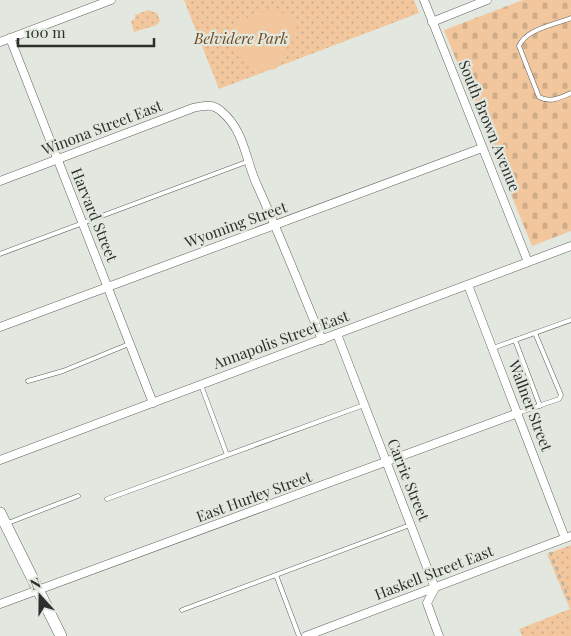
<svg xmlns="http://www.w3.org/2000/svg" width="571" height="636" font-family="'Playfair Display',serif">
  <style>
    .grass { fill: url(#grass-dots) }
    .cemetery { fill: url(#cemetery-stones) }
    .pitch { fill: #f2c79d }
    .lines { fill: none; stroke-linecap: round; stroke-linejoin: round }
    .lane-casing { stroke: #5e635b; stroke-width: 5 }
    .street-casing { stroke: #5e635b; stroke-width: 9 }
    .secondary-casing { stroke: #5e635b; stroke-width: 12 }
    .path { stroke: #abb0a9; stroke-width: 2; stroke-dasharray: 4 4; stroke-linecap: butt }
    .lane { stroke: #fff; stroke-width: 4 }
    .street { stroke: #fff; stroke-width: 8 }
    .secondary { stroke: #fff; stroke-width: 11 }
    .labels { text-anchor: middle; stroke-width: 4.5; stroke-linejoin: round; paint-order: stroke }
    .park-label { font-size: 15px; font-style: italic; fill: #70471a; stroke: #e2e8df }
    .street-label { font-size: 15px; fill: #2c2f2b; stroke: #e2e8df }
  </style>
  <defs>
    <pattern id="grass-dots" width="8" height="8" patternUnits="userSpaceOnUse" patternTransform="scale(1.25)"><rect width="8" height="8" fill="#f2c79d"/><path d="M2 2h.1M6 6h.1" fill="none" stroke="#d0ab87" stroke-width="1.8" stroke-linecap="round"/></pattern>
    <pattern id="cemetery-stones" width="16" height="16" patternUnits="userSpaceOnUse" patternTransform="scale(1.25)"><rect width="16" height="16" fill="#f2c79d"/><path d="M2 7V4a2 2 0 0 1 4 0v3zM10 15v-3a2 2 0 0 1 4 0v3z" fill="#d0ab87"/></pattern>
  </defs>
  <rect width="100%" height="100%" fill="#e2e8df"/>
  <!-- grass -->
  <g class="grass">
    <polygon points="184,0 414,0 419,13 219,89"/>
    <polygon points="148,10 157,13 160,21 157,25 134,32 131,21 135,19 135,15"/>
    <polygon points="571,545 571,636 522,636 519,629 570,609 547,554"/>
  </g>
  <!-- cemetery -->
  <polygon class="cemetery" points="523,0 571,0 571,231 532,246 444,30"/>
  <!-- pitch -->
  <polygon class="pitch" points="279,10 298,24 276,69 257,71 225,43 235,25 257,13"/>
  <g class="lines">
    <defs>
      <g id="lane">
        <path d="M571,18C554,25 526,29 519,46L539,97C550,103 560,98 571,93"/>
        <polyline points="0,254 249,161"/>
        <polyline points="515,340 540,406"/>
        <polyline points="493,348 571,320"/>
        <polyline points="28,381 63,371 129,344"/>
        <polyline points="201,385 227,455"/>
        <polyline points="518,413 559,399 561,395 535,333"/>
        <polyline points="107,499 364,405"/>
        <polyline points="8,523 78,496"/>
        <polyline points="276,575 299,636"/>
        <polyline points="182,610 410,525"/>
      </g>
      <g id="street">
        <polyline points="424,0 528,262"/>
        <polyline points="432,22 487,0"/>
        <polyline points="10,38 153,403"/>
        <polyline points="0,42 111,0"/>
        <path d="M0,181L193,108C203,106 212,103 221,111C245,131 245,159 257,185C280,236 301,288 322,340"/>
        <polyline points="468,285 565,538"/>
        <polyline points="0,327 482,148"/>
        <polyline points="337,334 435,588 427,603 439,636"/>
        <polyline points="0,460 571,246"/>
        <polyline points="0,604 518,413"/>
        <polyline points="306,636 571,536"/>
      </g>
      <polyline id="secondary" points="0,513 61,636"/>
    </defs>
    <!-- lane casing -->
    <use href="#lane" class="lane-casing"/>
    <!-- street casing -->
    <use href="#street" class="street-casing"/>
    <!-- secondary casing -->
    <use href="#secondary" class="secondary-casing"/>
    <!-- path -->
    <polyline class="path" points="550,552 571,604"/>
    <!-- lane -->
    <use href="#lane" class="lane"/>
    <!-- street -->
    <use href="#street" class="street"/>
    <!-- secondary -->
    <use href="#secondary" class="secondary"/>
  </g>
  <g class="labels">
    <!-- park labels -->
    <g class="park-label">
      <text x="241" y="44">Belvidere Park</text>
    </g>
    <!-- street labels -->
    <g class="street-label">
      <text transform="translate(489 126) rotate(68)" y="5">South Brown Avenue</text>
      <text transform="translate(102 128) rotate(-21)" y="5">Winona Street East</text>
      <text transform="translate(94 215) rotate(68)" y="5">Harvard Street</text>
      <text transform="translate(236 225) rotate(-20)" y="5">Wyoming Street</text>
      <text transform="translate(281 340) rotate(-20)" y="5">Annapolis Street East</text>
      <text transform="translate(530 406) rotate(69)" y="5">Wallner Street</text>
      <text transform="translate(408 480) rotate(68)" y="5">Carrie Street</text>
      <text transform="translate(254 497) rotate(-20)" y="5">East Hurley Street</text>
      <text transform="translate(434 573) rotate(-21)" y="5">Haskell Street East</text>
    </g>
  </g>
  <!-- north arrow -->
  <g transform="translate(40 596) rotate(339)" stroke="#e2e8df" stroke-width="4" paint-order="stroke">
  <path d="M0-4L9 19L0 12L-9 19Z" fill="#2c2f2b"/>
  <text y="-8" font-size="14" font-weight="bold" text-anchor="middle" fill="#2c2f2b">N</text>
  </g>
  <!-- scale -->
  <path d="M18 38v8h136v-8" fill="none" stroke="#2c2f2b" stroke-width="2.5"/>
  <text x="25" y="38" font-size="15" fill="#2c2f2b" stroke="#e2e8df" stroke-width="4" paint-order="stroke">100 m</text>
</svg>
